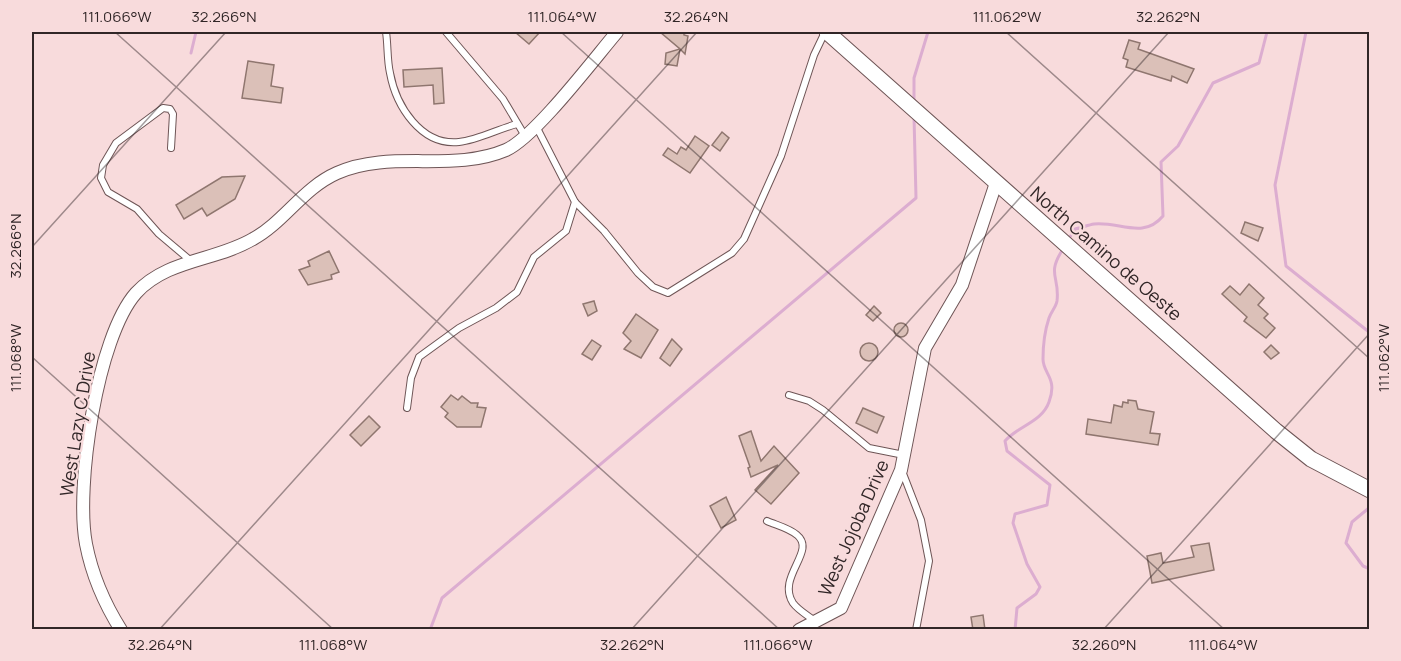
<svg xmlns="http://www.w3.org/2000/svg" width="1401" height="661" font-family="Manrope,sans-serif">
  <style>
    .lines { fill: none; stroke-linecap: round; stroke-linejoin: round }
    .stream { stroke: #dcadd0; stroke-width: 3 }
    .building { fill: #dbc0b8; stroke: #8f766f; stroke-width: 1.5 }
    .service-casing { stroke: #6e5556; stroke-width: 8 }
    .minor-casing { stroke: #6e5556; stroke-width: 14 }
    .tertiary-casing { stroke: #6e5556; stroke-width: 17 }
    .service { stroke: #fff; stroke-width: 6 }
    .minor { stroke: #fff; stroke-width: 12 }
    .tertiary { stroke: #fff; stroke-width: 15 }
    .ticks { fill: none; stroke: #312627; stroke-width: 1.5; stroke-opacity: 0.45 }
    .labels { text-anchor: middle; stroke-width: 4.5; stroke-linejoin: round; paint-order: stroke }
    .street-label { font-size: 18px; fill: #312627; stroke: #f8dbdc }
    .neatline { fill: none; stroke: #312627; stroke-width: 2 }
    .ticks-label { font-size: 15px; text-anchor: middle; fill: #312627 }
  </style>
  <rect width="100%" height="100%" fill="#f8dbdc"/>
  <g class="lines">
    <!-- stream -->
    <g class="stream">
      <polyline points="1306,32 1275,185 1286,266 1369,332 1370,338"/>
      <polyline points="191,53 196,32"/>
      <polyline points="914,103 914,78 928,32"/>
      <path d="M1068,240L1075,229C1081,228 1088,225 1094,224C1119,221 1143,240 1163,216L1161,162L1178,146L1213,83L1259,63L1267,32"/>
      <polyline points="1370,507 1352,522 1346,543 1363,566 1370,569"/>
      <polyline points="430,630 442,598 916,198 914,116"/>
      <path d="M1015,630L1017,608L1036,594L1040,587L1027,564L1013,523L1015,514L1047,505L1050,485L1007,451L1005,441C1018,426 1042,422 1049,402C1058,378 1043,374 1043,359C1043,346 1045,330 1049,318C1051,312 1056,307 1057,301C1060,276 1046,275 1063,249"/>
    </g>
  </g>
  <!-- building -->
  <g class="building">
    <polygon points="515,32 540,32 529,44"/>
    <polygon points="660,32 684,32 684,35 688,36 685,54 680,49 677,66 665,64 666,53 680,49"/>
    <polygon points="1129,40 1140,43 1138,49 1194,69 1187,83 1172,76 1171,81 1126,67 1128,60 1123,58"/>
    <polygon points="248,61 274,65 271,86 283,88 281,103 242,98"/>
    <polygon points="442,68 444,103 434,104 433,85 404,87 403,70"/>
    <polygon points="722,132 729,138 720,151 712,145"/>
    <polygon points="695,136 709,146 690,173 663,155 668,148 677,154 681,147 686,150"/>
    <polygon points="245,176 235,199 207,216 202,208 184,219 176,205 222,177"/>
    <polygon points="1245,222 1263,228 1258,241 1241,233"/>
    <polygon points="329,251 339,272 331,275 332,279 308,285 299,270 310,266 308,261"/>
    <polygon points="1249,284 1264,298 1258,305 1268,314 1264,318 1275,328 1266,338 1244,321 1247,317 1222,294 1230,286 1240,295"/>
    <polygon points="594,301 597,311 588,316 583,304"/>
    <polygon points="874,306 881,313 873,321 866,315"/>
    <polygon points="636,314 658,330 641,358 624,349 631,341 623,333"/>
    <circle cx="901" cy="330" r="7"/>
    <polygon points="672,339 682,349 670,366 660,358"/>
    <polygon points="592,340 601,346 592,360 582,354"/>
    <circle cx="869" cy="352" r="9"/>
    <polygon points="1271,345 1279,353 1271,359 1264,352"/>
    <polygon points="451,395 458,400 462,396 471,403 478,403 477,407 486,408 481,427 457,427 445,417 448,413 441,407"/>
    <polygon points="1128,400 1136,401 1138,409 1154,412 1150,433 1160,434 1158,445 1086,434 1088,419 1111,423 1114,405 1122,407 1123,402 1128,403"/>
    <polygon points="863,408 884,417 877,433 856,423"/>
    <polygon points="369,416 380,427 361,446 350,435"/>
    <polygon points="751,431 761,461 774,446 799,473 771,504 755,490 778,465 751,477 748,468 750,467 739,436"/>
    <polygon points="726,497 736,520 721,528 710,506"/>
    <polygon points="1209,543 1214,570 1152,583 1147,556 1161,553 1163,563 1194,557 1191,546"/>
    <polygon points="983,615 985,630 973,630 971,617"/>
  </g>
  <g class="lines">
    <defs>
      <g id="service">
        <path d="M386,32C388,45 387,60 390,73C396,106 421,146 459,142C478,140 498,129 517,124"/>
        <polyline points="446,32 503,99 525,136"/>
        <polyline points="536,126 575,202 604,231 638,273 653,287 668,293 732,253 744,239 781,156 814,55 825,32"/>
        <polyline points="171,148 173,114 170,109 163,108 116,143 103,165 101,178 108,192 137,209 159,234 191,261"/>
        <polyline points="789,395 809,401 823,410 869,448 904,455"/>
        <polyline points="407,408 411,378 419,357 459,328 496,308 517,292 534,257 566,231 575,202"/>
        <polyline points="902,471 921,520 929,561 916,630"/>
        <path d="M767,521C776,525 789,528 797,535C817,551 776,577 793,603C798,610 807,615 815,621"/>
      </g>
      <g id="minor">
        <path d="M121,630C104,603 92,575 86,544C75,487 97,337 136,293C167,259 216,261 253,239C284,222 303,188 337,173C391,149 452,173 506,150C535,137 594,59 617,32"/>
        <polyline points="799,630 841,608 901,470 925,348 962,285 996,183"/>
      </g>
      <polyline id="tertiary" points="827,32 1276,431 1311,459 1370,490"/>
    </defs>
    <!-- service casing -->
    <use href="#service" class="service-casing"/>
    <!-- minor casing -->
    <use href="#minor" class="minor-casing"/>
    <!-- tertiary casing -->
    <use href="#tertiary" class="tertiary-casing"/>
    <!-- service -->
    <use href="#service" class="service"/>
    <!-- minor -->
    <use href="#minor" class="minor"/>
    <!-- tertiary -->
    <use href="#tertiary" class="tertiary"/>
  </g>
  <!-- ticks -->
  <path class="ticks" d="M115,32L780,630M561,32L1225,630M1006,32L1370,359M32,247L226,32M32,357L334,630M159,630L697,32M631,630L1169,32M1103,630L1370,333"/>
  <g class="labels">
    <!-- street labels -->
    <g class="street-label">
      <text transform="translate(1106 254) rotate(41)" y="6">North Camino de Oeste</text>
      <text transform="translate(78 424) rotate(-81)" y="6">West Lazy C Drive</text>
      <text transform="translate(854 528) rotate(-66)" y="6">West Jojoba Drive</text>
    </g>
  </g>
  <!-- border -->
  <rect width="1401" height="661" fill="none" stroke="#f8dbdc" stroke-width="66"/>
  <rect x="33" y="33" width="1335" height="595" class="neatline"/>
  <g class="ticks-label">
    <text x="117" y="22">111.066°W</text>
    <text x="224" y="22">32.266°N</text>
    <text x="562" y="22">111.064°W</text>
    <text x="696" y="22">32.264°N</text>
    <text x="1007" y="22">111.062°W</text>
    <text x="1168" y="22">32.262°N</text>
    <text transform="translate(16 246) rotate(-90)" y="5">32.266°N</text>
    <text transform="translate(1384 358) rotate(-90)" y="5">111.062°W</text>
    <text transform="translate(16 358) rotate(-90)" y="5">111.068°W</text>
    <text x="160" y="650">32.264°N</text>
    <text x="333" y="650">111.068°W</text>
    <text x="632" y="650">32.262°N</text>
    <text x="778" y="650">111.066°W</text>
    <text x="1104" y="650">32.260°N</text>
    <text x="1223" y="650">111.064°W</text>
  </g>
</svg>
